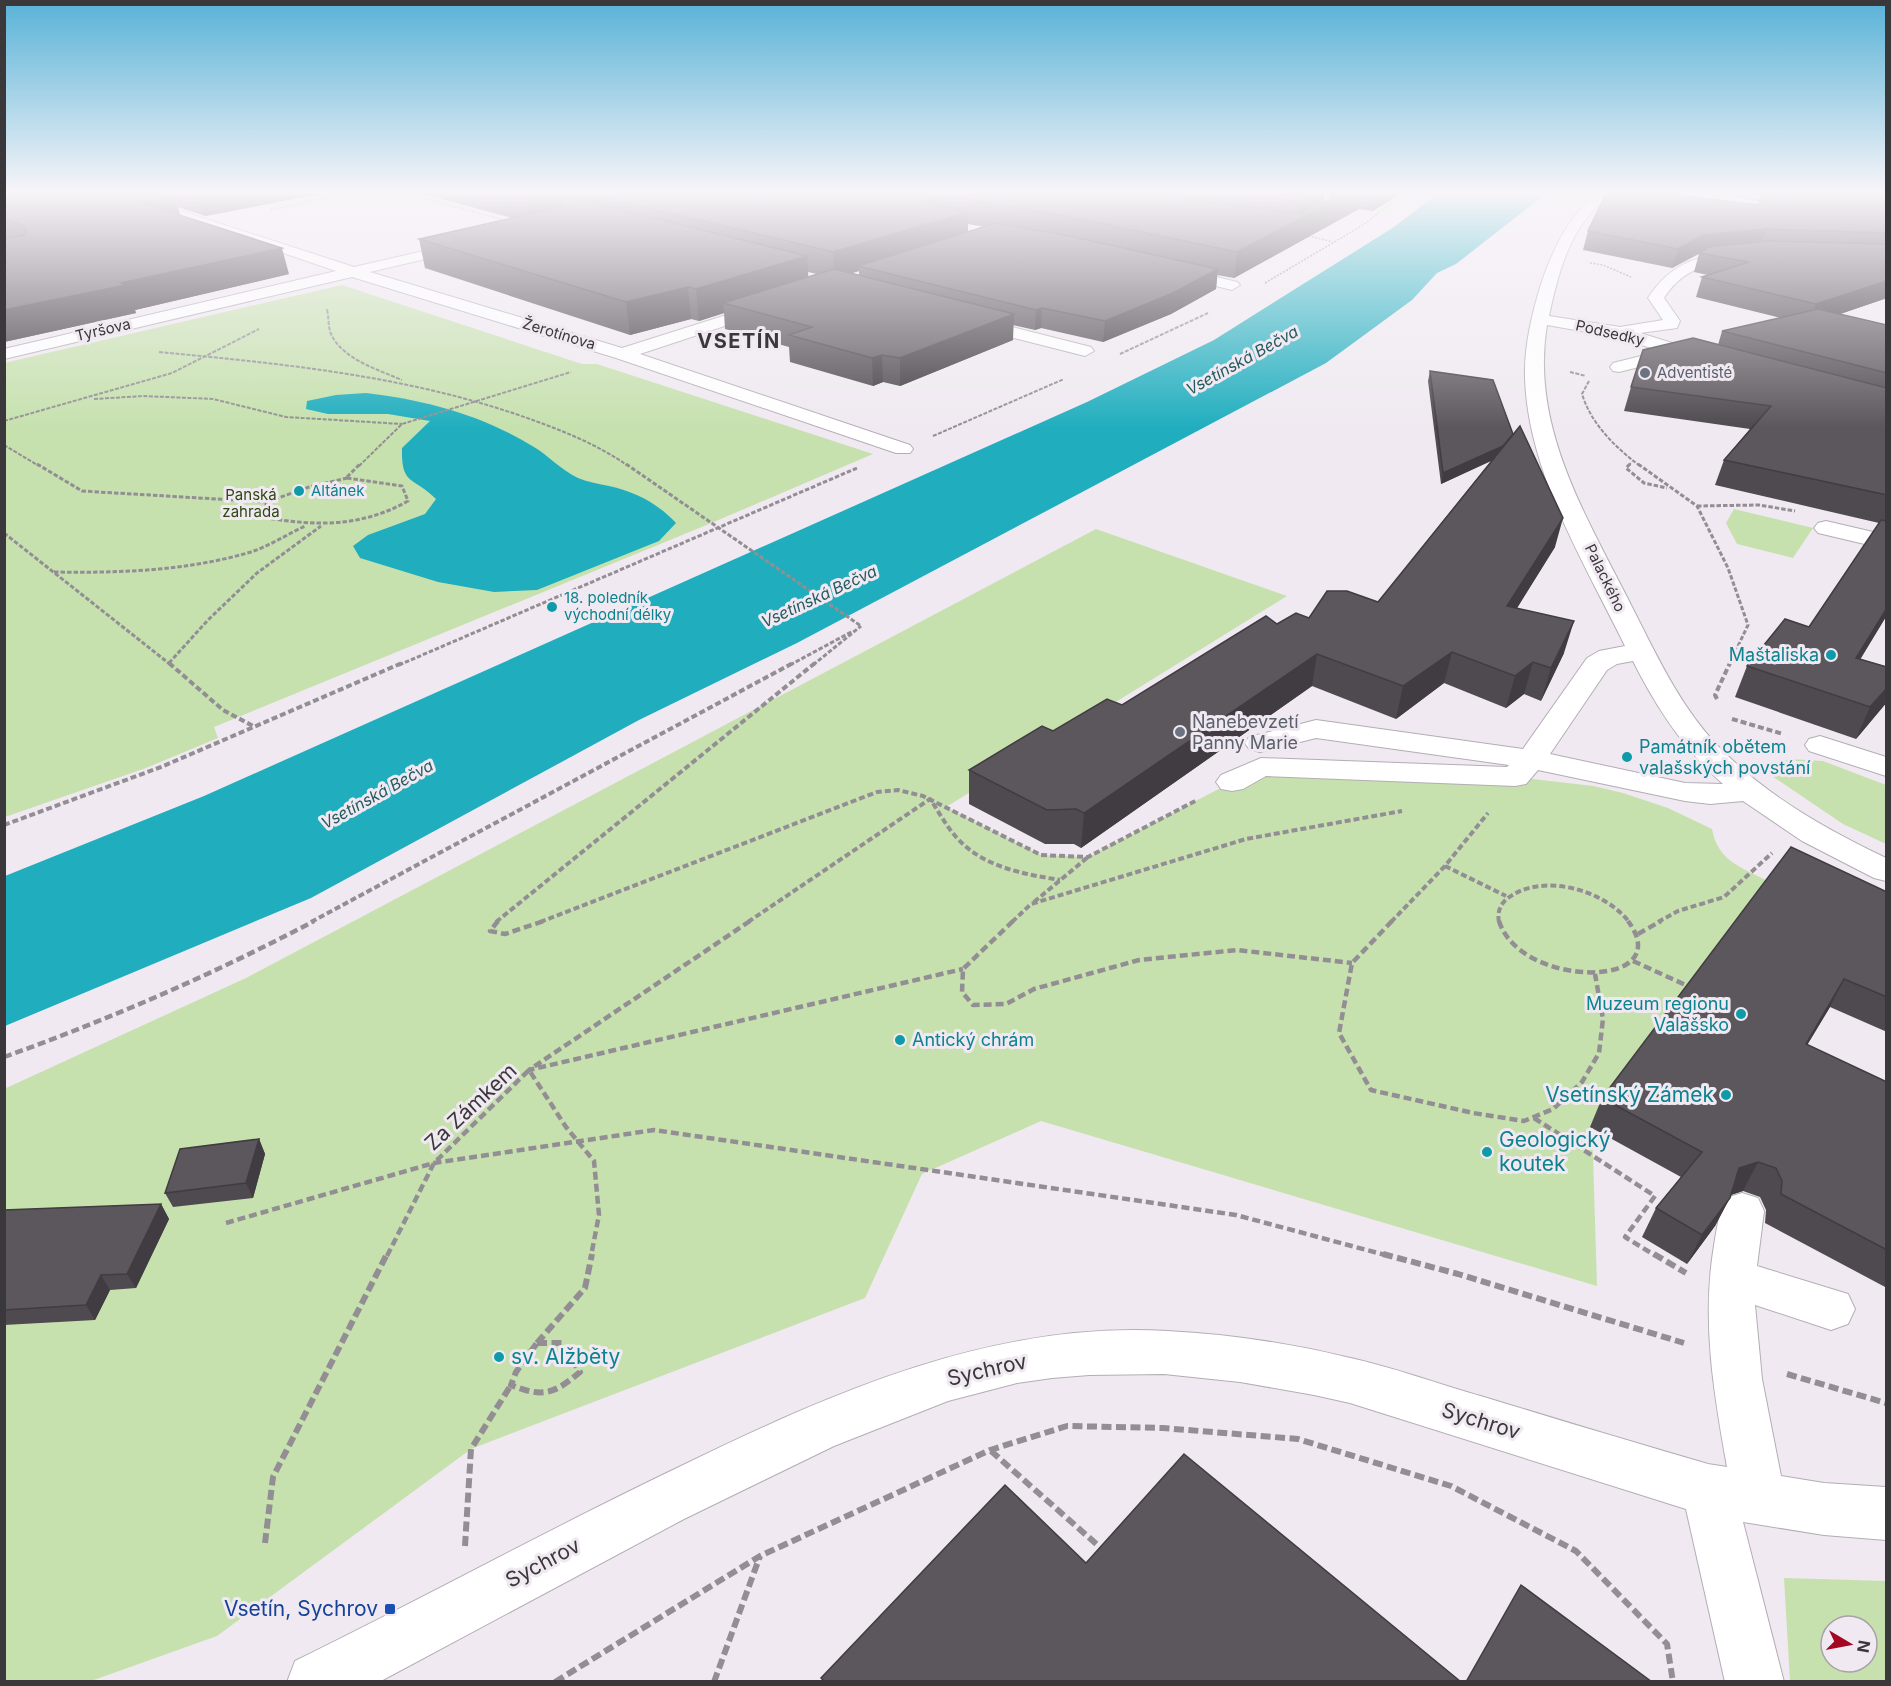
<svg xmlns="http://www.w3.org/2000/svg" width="1891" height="1686" font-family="Inter,sans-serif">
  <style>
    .green { fill: #c6e1ae; fill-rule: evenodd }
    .water { fill: #20aebe }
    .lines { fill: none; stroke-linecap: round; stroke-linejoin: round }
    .stream { fill: #20aebe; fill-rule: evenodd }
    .minor-casing { stroke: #b3adb4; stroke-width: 2 }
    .path-far5 { stroke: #938e94; stroke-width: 1.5; stroke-dasharray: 2 1.5; stroke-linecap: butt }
    .path-far4 { stroke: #938e94; stroke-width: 2; stroke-dasharray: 4 1.5; stroke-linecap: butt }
    .path-far3 { stroke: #938e94; stroke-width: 3; stroke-dasharray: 4.5 2; stroke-linecap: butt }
    .path-far2 { stroke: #938e94; stroke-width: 4; stroke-dasharray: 6 3; stroke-linecap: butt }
    .path-far1 { stroke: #938e94; stroke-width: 4.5; stroke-dasharray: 8 4; stroke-linecap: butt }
    .path { stroke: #938e94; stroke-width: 6; stroke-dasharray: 10 4.5; stroke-linecap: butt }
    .minor { fill: #fff; fill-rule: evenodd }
    .wall { fill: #4f4a50; fill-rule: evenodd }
    .shaded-wall { fill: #403c41 }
    .building { fill: #5c565d; stroke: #403c41; stroke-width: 1.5 }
    .worship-dot { fill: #6b7280; stroke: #f0e9f1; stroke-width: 2 }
    .culture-dot { fill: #0f9aa8; stroke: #f0e9f1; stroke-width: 2 }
    .transit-dot { fill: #1a4fb4; stroke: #f0e9f1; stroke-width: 2 }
    .labels { text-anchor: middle; stroke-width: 6; stroke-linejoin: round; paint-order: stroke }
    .far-street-label { font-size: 15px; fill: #3b383b; stroke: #f0e9f1 }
    .far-worship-label { font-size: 15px; fill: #5b616d; stroke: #f0e9f1; text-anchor: start }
    .far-culture-label { font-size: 15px; fill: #0d838f; stroke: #f0e9f1; text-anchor: start }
    .far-park-label { font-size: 15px; fill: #2f4811; stroke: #f0e9f1 }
    .far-water-label { font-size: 16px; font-style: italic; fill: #255b61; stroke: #f0e9f1 }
    .culture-label { font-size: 18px; fill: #0d838f; stroke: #f0e9f1; text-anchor: end }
    .worship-label { font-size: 18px; fill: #5b616d; stroke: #f0e9f1; text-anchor: start }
    .far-district-label { font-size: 20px; font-weight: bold; letter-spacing: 1.5px; fill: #3b383b; stroke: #f0e9f1 }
    .near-culture-label { font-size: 21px; fill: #0d838f; stroke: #f0e9f1; text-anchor: start }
    .near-street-label { font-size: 21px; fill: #3b383b; stroke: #f0e9f1 }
    .near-transit-label { font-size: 21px; fill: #164399; stroke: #f0e9f1; text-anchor: end }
  </style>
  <rect width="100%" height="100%" fill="#f0e9f1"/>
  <!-- green -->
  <g class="green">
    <polygon points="342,285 582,364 597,364 873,454 709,524 214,727 218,738 146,768 5,817 4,363"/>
    <polygon points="1734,509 1813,528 1793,558 1737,544 1726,523"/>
    <path d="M1096,529L1287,596L946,807L1041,855L1088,857L1261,767L1515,777L1593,786L1623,793L1668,808L1712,829C1718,862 1742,867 1769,882L1592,1123L1597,1286L1041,1121L922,1174L865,1298L471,1449L217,1636L91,1681H5L4,1089L246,978Z"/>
    <polygon points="1790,759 1823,761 1886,785 1886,844 1843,824 1766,772 1775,764"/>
    <path d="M1784,1578L1886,1581V1681H1790ZM1831,1626H1867V1662H1831Z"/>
  </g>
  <!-- water -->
  <g class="water">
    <polygon points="1439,192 1548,192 1456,264 1437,273 1412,300 1326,363 797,643 639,720 311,898 5,1026 5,876 204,796 1087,402 1214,340 1394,227"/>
    <path d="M366,393C426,400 482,415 534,447C549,456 561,470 578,478C588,482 599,484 609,486C636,492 657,503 676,523L659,541L537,590L494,592L438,582L360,558L353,546L368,535L425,514L436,499C413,476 401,486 402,448L430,421L388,414H328L306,409L307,401L336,395Z"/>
  </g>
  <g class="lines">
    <!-- stream -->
    <polygon class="stream" points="1715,192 1727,192 1779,204 1776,206"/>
    <defs>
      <g id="minor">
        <polygon points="104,192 123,192 354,267 467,241 472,242 472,248 370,272 622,348 761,304 773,304 775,307 773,310 640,354 910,445 913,449 910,453 896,453 616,358 352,277 4,359 4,349 336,271"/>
        <path d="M1598,192H1612C1604,202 1594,209 1586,219C1565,246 1556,283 1549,316L1620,327L1663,320L1648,298C1672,261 1699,256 1741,251L1748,255C1743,261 1734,260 1727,261C1700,265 1679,274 1664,298L1680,321L1677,328L1640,333L1711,355L1714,359L1711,363L1705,364L1680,357L1619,372L1613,371L1610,367L1613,363L1661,351L1615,337L1547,325C1530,426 1586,516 1630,603C1655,652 1679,705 1717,745C1765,795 1825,829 1886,858V881L1874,878L1802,841L1743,801L1710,804L1685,801L1538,770L1526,784L1515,786L1266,776L1243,789L1232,791L1221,789L1216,782L1221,775L1261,758L1507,767L1509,765L1316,738L1260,752L1249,749L1245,743L1249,737L1316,720L1523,749L1587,658L1599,651L1625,646C1585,564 1528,473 1525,378C1524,346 1532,314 1541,284C1553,249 1568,216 1598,192ZM1633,661C1656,707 1684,750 1723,784L1685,783L1550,754L1607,670L1617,664Z"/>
        <polygon points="1172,266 1237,282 1240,285 1232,290 1167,274 1164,271"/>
        <polygon points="969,316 1091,347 1094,351 1085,356 963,325 961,321"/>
        <polygon points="1826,521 1886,535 1886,549 1818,533 1814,528 1818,523"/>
        <polygon points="1820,736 1886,757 1886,776 1809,751 1805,745 1809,739"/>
        <path d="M1742,1193L1758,1198L1764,1211L1757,1266L1848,1294L1855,1309L1848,1324L1831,1330L1755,1305L1762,1379L1781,1476L1824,1483L1886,1487V1540L1824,1535L1743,1522L1784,1682H1725L1686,1509L1350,1403L1314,1395L1240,1382L1164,1374L1089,1375L1052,1378L1017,1383L948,1401L834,1446L684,1519L379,1682H287L295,1661C424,1598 549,1529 679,1467C833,1392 993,1321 1167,1331C1227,1334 1288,1343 1346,1357C1393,1367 1438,1384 1484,1397C1559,1420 1633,1442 1708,1464L1727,1467C1714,1395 1702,1324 1713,1252C1716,1233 1718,1215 1726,1198Z"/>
      </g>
    </defs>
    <!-- minor casing -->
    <use href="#minor" class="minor-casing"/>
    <!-- path-far5 -->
    <g class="path-far5">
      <polyline points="401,192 504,220"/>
      <polyline points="270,210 355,192"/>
      <polyline points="1305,235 1333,242"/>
      <polyline points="1590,263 1603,265 1631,277"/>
      <polyline points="1265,283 1363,225 1405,192"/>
      <polyline points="327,309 328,312"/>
    </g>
    <!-- path-far4 -->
    <g class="path-far4">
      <path d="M327,310C329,318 328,327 331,334C342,359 379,370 402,380"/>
      <path d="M159,352C285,364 410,376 530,419C563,431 599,445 628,466"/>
      <polyline points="1120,354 1208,313"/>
      <polyline points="1570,372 1586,376"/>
      <path d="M1589,381L1582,394C1591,424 1616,448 1640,466"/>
      <polyline points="94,399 144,396 213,399 286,417 402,424"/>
      <polyline points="4,421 172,373 259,329"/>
      <polyline points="933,436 1064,379"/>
      <polyline points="4,445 39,466"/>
      <polyline points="359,466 402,424 571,372"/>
      <polyline points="1628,466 1632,462"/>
    </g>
    <!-- path-far3 -->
    <g class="path-far3">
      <polyline points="37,464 82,491 267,502"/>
      <polyline points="626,464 861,626"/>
      <polyline points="1630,464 1626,468 1644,483 1667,488"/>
      <polyline points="1638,464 1697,506 1728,568 1748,625 1729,665"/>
      <polyline points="347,477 360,464"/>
      <path d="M347,478L402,486L408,501C360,528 314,526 261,517L267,502L309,487Z"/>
      <polyline points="1697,506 1759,505 1795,511"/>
      <polyline points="4,533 171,665"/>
      <path d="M54,572C121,573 186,571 251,552C269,546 288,534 305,526"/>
      <polyline points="169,663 208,620 257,573 321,526"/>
      <polyline points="399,665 857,468"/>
      <polyline points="790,665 853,631"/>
      <polyline points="813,665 861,626"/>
    </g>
    <!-- path-far2 -->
    <g class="path-far2">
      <polyline points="169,663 223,710 255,727"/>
      <polyline points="1717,699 1715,695 1730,663"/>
      <polyline points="1732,719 1783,734"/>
      <polyline points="4,825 161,767 402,663"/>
      <polyline points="1445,866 1506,896"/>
      <polyline points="1034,902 1088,857"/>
      <polyline points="311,922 793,663"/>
      <polyline points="496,922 815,663"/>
      <polyline points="540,922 877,792 898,790 923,796 1041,855 1088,857 1197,800"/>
      <path d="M748,922L930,799C939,812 946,826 957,838C983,867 1023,874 1060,880"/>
      <polyline points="1012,922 1031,904 1246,839 1402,811"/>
      <polyline points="1391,922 1445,866 1488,813"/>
      <path d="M1499,922C1497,913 1500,904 1508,898C1542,872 1605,890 1629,922"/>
      <polyline points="1658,922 1678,911 1724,897 1772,853"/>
    </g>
    <!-- path-far1 -->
    <g class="path-far1">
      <polyline points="498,921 490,931 505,934 544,921"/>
      <polyline points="750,921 529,1070 963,969"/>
      <polyline points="1013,921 963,969 962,992 973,1005 1006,1004 1034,989 1139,960 1237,950 1352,963"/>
      <polyline points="1392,921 1352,963 1339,1033 1371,1090 1473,1113 1524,1121 1553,1109 1582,1082 1599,1053 1603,1019 1595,974"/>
      <path d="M1499,921C1520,989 1679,990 1628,921"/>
      <polyline points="1638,934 1661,921"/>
      <polyline points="1633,961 1690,987"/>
      <path d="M4,1057C110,1019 214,974 314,921"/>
      <polyline points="1534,1118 1655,1196 1625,1237 1656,1256"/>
      <polyline points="226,1223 434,1163 654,1130 1236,1215 1389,1256"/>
      <polyline points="387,1256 434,1163 529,1070 566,1127 594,1161 599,1215 591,1256"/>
    </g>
    <!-- path -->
    <g class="path">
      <polyline points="1383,1254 1458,1274 1684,1343"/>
      <polyline points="1654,1254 1686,1273"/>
      <path d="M537,1343H562L580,1372C554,1394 543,1398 511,1385L516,1372Z"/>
      <polyline points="537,1343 585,1288 592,1254"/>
      <polyline points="1787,1374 1886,1403"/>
      <polyline points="991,1451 1102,1549"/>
      <polyline points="265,1543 273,1477 387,1254"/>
      <polyline points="465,1546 471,1449 511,1385"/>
      <polyline points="555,1682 760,1556 990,1450 1067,1426 1163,1428 1298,1439 1451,1486 1576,1551 1667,1644 1673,1682"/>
      <polyline points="714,1682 760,1556"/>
    </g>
    <!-- minor -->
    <use href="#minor" class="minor"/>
  </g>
  <!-- wall -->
  <g class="wall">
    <polygon points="4,192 329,192 205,216 178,207 180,215 289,274 135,310 136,313 4,342"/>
    <path d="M416,192H1166L1163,194L1169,195V192H1325L1323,203L1329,199L1330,192H1402L1400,194L1373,211L1359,209L1234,278L1217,275L1216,289L1171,314L1103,342L1041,328L1035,330L1013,325V340L900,386L883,382L873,386L790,362L789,347L725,329L724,313L699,321L691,319L630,335L425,268L419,239L512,218ZM968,224L985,227L968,232ZM859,271V275L851,273ZM808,272L817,274L808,277Z"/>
    <polygon points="1756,192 1887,192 1887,298 1840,314 1887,325 1887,615 1860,659 1887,667 1887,702 1856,739 1735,697 1747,666 1809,627 1879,523 1715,485 1724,460 1750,429 1624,411 1631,387 1718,345 1722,331 1781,318 1696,297 1702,277 1708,275 1694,272 1699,254 1672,268 1583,250 1588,231 1758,205 1760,193"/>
    <polygon points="1430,371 1513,434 1555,547 1517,608 1564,653 1541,701 1524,694 1506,708 1444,683 1396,719 1312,686 1081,848 1074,844 1045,844 969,804 969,770 1053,731 1122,705 1277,624 1309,618 1378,602 1492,460 1441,484 1428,381"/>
    <polygon points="1887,892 1887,1032 1830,1007 1807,1045 1887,1082 1887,1288 1765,1223 1766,1210 1760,1197 1743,1191 1731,1195 1715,1226 1687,1264 1642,1237 1656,1208 1681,1177 1590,1127 1602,1098"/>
    <polygon points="259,1139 265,1154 253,1198 173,1207 165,1193"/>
    <polygon points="161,1204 169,1219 136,1288 110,1290 95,1320 4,1325 4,1210"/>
  </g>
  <!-- shaded-wall -->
  <g class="shaded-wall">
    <polygon points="200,192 329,192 205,216 198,193"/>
    <polygon points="559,192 664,192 598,196 599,207 566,206 553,202 555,218 532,223 528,199"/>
    <polygon points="925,192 935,192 935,205 925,211"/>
    <polygon points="1317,192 1325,192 1323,207 1350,192 1362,192 1359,209 1234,278 1237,252 1297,220 1300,202"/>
    <polygon points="1376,192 1402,192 1400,194 1373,211"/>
    <polygon points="174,197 182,221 142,203"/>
    <polygon points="968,212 968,237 858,266 859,271 834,279 833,252"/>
    <polygon points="1766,229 1760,247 1699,253 1672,268 1678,249 1703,235"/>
    <polygon points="282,248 289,274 135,310 136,313 4,342 4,310 121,283"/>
    <polygon points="807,256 809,286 723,303 724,313 699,321 696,289"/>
    <polygon points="1218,269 1216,289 1171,314 1103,342 1105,321"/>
    <polygon points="1887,281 1887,298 1808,325 1816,304"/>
    <polygon points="688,287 691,319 630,335 626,302"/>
    <polygon points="1042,308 1041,328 1035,330 1036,310"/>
    <polygon points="1014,314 1013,340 900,386 900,358"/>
    <polygon points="882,355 883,382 873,386 872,358"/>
    <polygon points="1515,440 1513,451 1441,484 1443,473"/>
    <polygon points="1563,518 1555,547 1499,637 1507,606"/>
    <polygon points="1887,608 1887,615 1843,688 1856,658"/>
    <polygon points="1574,621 1564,653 1541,701 1551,668"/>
    <polygon points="1452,652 1444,683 1396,719 1403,686"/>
    <polygon points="1317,654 1312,686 1081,848 1084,813"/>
    <polygon points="1533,662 1524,694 1506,708 1515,676"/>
    <polygon points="1887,688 1887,702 1856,739 1870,707"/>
    <polygon points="1844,979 1830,1007 1791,1072 1806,1044"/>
    <polygon points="259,1139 265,1154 253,1198 246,1183"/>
    <polygon points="1758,1162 1743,1191 1724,1197 1739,1168"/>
    <polygon points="1730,1198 1715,1226 1687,1264 1702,1235"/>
    <polygon points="161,1204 169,1219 136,1288 127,1274"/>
    <polygon points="101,1275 110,1290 95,1320 86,1305"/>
  </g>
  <!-- building -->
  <g class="building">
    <polygon points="4,192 160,192 174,197 142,203 282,248 121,283 126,285 4,310 4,239 24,235 27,232 24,226 4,219"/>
    <polygon points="500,192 559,192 528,199"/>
    <polygon points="613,192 925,192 927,204 968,212 833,252 598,196"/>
    <polygon points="943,192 1154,192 1190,200 1302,214 1342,192 1350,192 1237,252 1071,217 943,195"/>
    <polygon points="1229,192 1317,192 1300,202"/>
    <polygon points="1609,192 1655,192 1759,205 1761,197 1768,193 1767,192 1858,192 1887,195 1887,233 1766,229 1703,235 1678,249 1588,231 1606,194"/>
    <polygon points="572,198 807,256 696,289 688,287 626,302 419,239 566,206 553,202"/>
    <polygon points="996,223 1069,236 1218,269 1173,293 1105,321 1042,308 1036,310 858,266"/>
    <polygon points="1766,241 1887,244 1887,281 1816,304 1702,277 1749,262 1699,253 1709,247"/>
    <polygon points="834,269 1014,314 900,358 882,355 872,358 789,335 812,327 723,303"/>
    <polygon points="1818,309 1887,325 1887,373 1722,331"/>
    <polygon points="1693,338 1887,388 1887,495 1724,460 1771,406 1631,387 1643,350"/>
    <polygon points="1430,371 1493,380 1513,434 1503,446 1443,473"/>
    <polygon points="1520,426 1563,518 1507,606 1574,621 1551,668 1533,662 1515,676 1452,652 1403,686 1317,654 1084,813 1076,809 1047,810 969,770 1042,726 1053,731 1107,699 1122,705 1266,616 1277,624 1296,613 1309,618 1327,591 1347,591 1378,602"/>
    <polygon points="1881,520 1887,521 1887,608 1856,658 1887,667 1887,688 1870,707 1747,666 1785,619 1809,627"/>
    <polygon points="1791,847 1887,892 1887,997 1844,979 1806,1044 1887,1082 1887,1250 1781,1194 1782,1181 1776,1168 1758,1162 1739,1168 1730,1198 1702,1235 1656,1208 1702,1152 1602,1098"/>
    <polygon points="259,1139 246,1183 165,1193 180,1149"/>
    <polygon points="161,1204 127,1274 101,1275 86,1305 4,1310 4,1210"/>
    <polygon points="1184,1454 1461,1682 825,1682 821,1678 1005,1485 1086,1563"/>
    <polygon points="1521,1585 1652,1682 1466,1682"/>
  </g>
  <!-- sky -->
  <linearGradient id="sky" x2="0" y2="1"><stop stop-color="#58b2d7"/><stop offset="0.45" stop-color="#f8f5f9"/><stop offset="1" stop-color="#f8f5f9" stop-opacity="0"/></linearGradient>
  <rect width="1891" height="428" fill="url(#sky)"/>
  <!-- markers -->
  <g class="worship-dot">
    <circle cx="1645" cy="373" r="6"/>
    <circle cx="1180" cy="732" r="6"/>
  </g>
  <g class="culture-dot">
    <circle cx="299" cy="491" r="6"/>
    <circle cx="552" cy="607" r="6"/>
    <circle cx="1831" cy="655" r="6"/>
    <circle cx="1627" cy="757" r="6"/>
    <circle cx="1741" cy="1014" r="6"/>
    <circle cx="900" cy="1040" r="6"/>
    <circle cx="1726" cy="1095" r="6"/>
    <circle cx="1487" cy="1152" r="6"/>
    <circle cx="499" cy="1357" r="6"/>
  </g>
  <rect class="transit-dot" x="384" y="1603" width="12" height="12" rx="3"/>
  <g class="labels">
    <!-- far-street labels -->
    <g class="far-street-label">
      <text transform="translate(103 330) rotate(-13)" y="5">Tyršova</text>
      <text transform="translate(1610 333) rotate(13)" y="5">Podsedky</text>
      <text transform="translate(559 334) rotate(17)" y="5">Žerotínova</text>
      <text transform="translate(1605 578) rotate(64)" y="5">Palackého</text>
    </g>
    <!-- far-worship labels -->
    <g class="far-worship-label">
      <text x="1657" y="378">Adventisté</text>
    </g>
    <!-- far-culture labels -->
    <g class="far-culture-label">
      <text x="311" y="496">Altánek</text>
      <text x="564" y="603">18. poledník<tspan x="564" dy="17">východní délky</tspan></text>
    </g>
    <!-- far-park labels -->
    <g class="far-park-label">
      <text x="251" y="500">Panská<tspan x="251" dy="17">zahrada</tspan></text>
    </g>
    <!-- far-water labels -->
    <g class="far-water-label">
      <text transform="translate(1242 360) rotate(-29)" y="6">Vsetínská Bečva</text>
      <text transform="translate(819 596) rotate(-25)" y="6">Vsetínská Bečva</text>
      <text transform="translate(377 794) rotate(-29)" y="6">Vsetínská Bečva</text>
    </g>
    <!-- culture labels -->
    <g class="culture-label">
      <text x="1819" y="661">Maštaliska</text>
      <text x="1639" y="753" text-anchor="start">Památník obětem<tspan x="1639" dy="21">valašských povstání</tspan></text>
      <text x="1729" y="1010">Muzeum regionu<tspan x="1729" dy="21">Valašsko</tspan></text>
      <text x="912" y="1046" text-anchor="start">Antický chrám</text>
    </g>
    <!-- worship labels -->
    <g class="worship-label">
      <text x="1192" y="728">Nanebevzetí<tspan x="1192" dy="21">Panny Marie</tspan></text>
    </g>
    <!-- far-district labels -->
    <g class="far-district-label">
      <text x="739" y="348">VSETÍN</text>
    </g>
    <!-- near-culture labels -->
    <g class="near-culture-label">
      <text x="1714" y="1102" text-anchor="end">Vsetínský Zámek</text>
      <text x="1499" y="1147">Geologický<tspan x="1499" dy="24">koutek</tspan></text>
      <text x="511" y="1364">sv. Alžběty</text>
    </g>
    <!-- near-street labels -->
    <g class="near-street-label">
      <text transform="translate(471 1107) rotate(-43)" y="7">Za Zámkem</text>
      <text transform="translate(987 1370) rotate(-13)" y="7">Sychrov</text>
      <text transform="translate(1481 1421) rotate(17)" y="7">Sychrov</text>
      <text transform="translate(543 1563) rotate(-28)" y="7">Sychrov</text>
    </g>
    <!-- near-transit labels -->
    <g class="near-transit-label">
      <text x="378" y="1616">Vsetín, Sychrov</text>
    </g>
  </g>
  <!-- border -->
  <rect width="1891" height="1686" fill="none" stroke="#3b383b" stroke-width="12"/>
  <!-- north arrow -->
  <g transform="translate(1849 1644) rotate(100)"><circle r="28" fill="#f0e9f1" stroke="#a8a2a8" stroke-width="1.5"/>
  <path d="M0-4.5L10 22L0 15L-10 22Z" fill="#a30522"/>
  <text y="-9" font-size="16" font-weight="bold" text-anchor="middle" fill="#3b383b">N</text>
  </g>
</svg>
